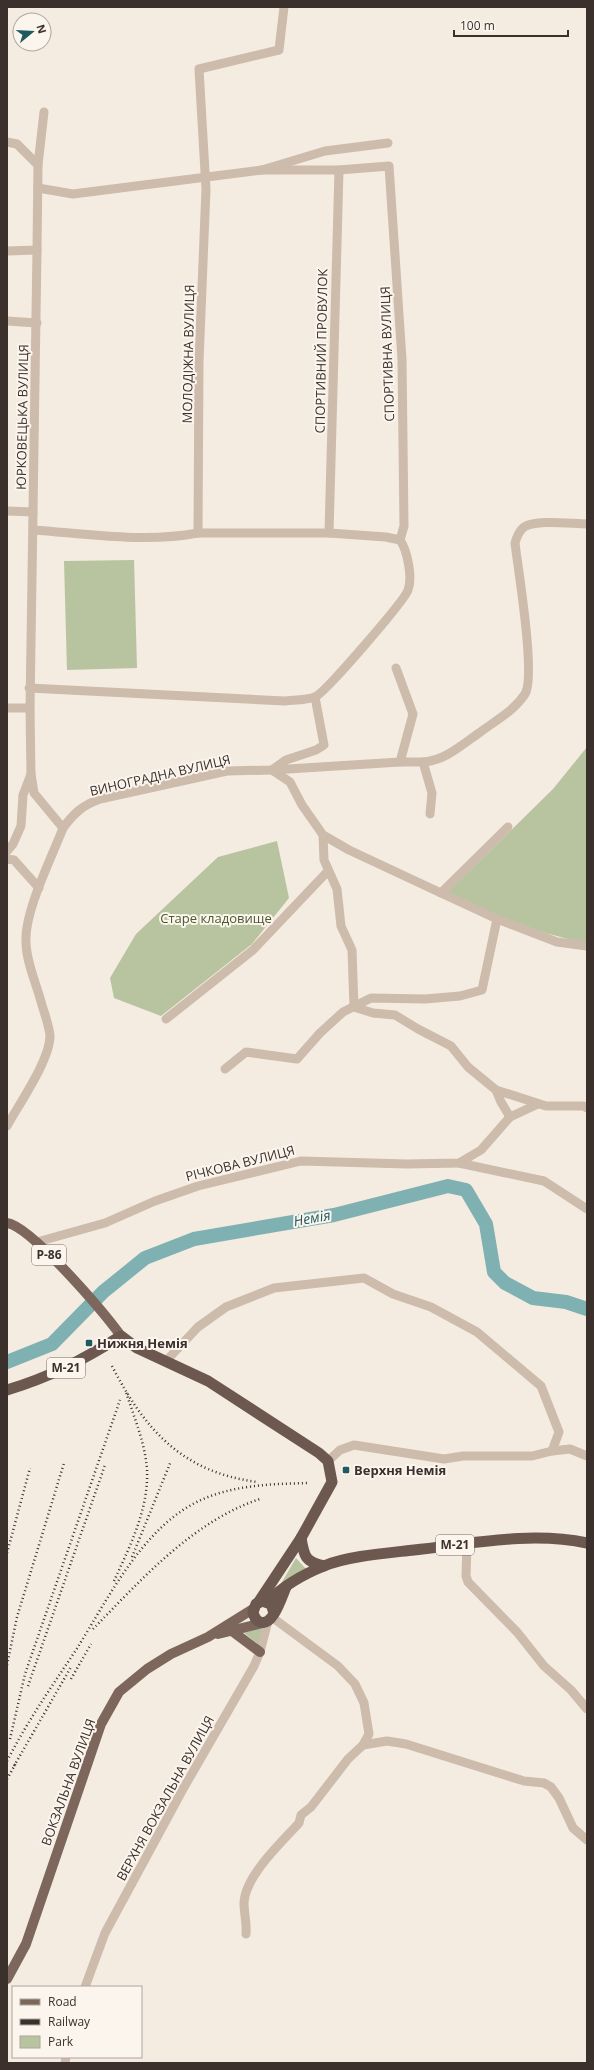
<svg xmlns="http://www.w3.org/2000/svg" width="594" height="2070" font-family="'Open Sans',sans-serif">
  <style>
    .green { fill: #b8c4a0 }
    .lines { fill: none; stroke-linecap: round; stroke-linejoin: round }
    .river { stroke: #7fb0b2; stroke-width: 14 }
    .minor { stroke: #cdbbac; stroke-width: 9 }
    .primary { stroke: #7d675c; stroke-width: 10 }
    .trunk { stroke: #6c584f; stroke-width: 11 }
    .rail { stroke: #3b302b; stroke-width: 2.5; stroke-dasharray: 1 3; stroke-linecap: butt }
    .poi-dot { fill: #1f5a5e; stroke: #fbf5ee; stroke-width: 1.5 }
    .labels { text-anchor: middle; stroke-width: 4; stroke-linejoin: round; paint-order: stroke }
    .shield { fill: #fbf5ee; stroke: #756b66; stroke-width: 1 }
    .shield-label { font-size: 12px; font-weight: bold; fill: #3b302b }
    .street-label { font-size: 13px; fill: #3b302b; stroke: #fbf5ee }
    .park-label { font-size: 13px; fill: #4a5a2e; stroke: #fbf5ee }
    .poi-label { font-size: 13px; font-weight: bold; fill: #3b302b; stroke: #fbf5ee; text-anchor: start }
    .water-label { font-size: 14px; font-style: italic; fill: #1f5a5e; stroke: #fbf5ee }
  </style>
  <rect width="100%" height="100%" fill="#f4ebe1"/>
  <!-- green -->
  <g class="green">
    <polygon points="134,560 137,668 67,670 64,561"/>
    <path d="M587,747V943C538,934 493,914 448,892L553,789Z"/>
    <polygon points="277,841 289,898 252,944 161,1016 114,998 110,978 136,934 218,857"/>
    <polygon points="296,1558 306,1569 279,1587"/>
    <polygon points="261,1628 264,1632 258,1644 243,1632"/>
  </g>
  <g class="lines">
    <!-- river -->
    <polyline class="river" points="7,1362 52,1344 103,1292 145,1258 194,1239 334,1215 448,1186 466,1190 486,1224 494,1272 505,1283 533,1298 566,1302 587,1309"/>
    <!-- minor -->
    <g class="minor">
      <polyline points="7,142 17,144 38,165"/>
      <polyline points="262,170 339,170 389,166 402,359 404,526 400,540"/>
      <polyline points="38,188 73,194 262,170 325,151 388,143"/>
      <polyline points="7,251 37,250 38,165 44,112"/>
      <polyline points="7,321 37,323"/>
      <polyline points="7,511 33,512"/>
      <polyline points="198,533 199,361 206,189 199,69 279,50 284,7"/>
      <polyline points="329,533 339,170"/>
      <polyline points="396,668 413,714 400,762 423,762 432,793 430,814"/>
      <path d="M29,688L285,701C294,700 307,700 315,697C325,693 405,600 408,590C413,577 407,550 400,540L386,537L329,533H198C145,543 88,534 34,530"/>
      <polyline points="315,697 324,745 316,750 286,760 272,770 290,782 302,805 323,835 349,850 441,893"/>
      <polyline points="7,708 30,708 31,774 23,795 21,826 13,844 7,851"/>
      <polyline points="30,708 37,250"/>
      <path d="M423,762C444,761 462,745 479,733C495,721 514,711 525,694C536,676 518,569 515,543C517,536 519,531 524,527C537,519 572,524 587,524"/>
      <polyline points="508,827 441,893 497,919 557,942 587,946"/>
      <path d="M63,828C74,813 83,805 100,799L227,771L272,770L400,762"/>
      <polyline points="323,835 324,860 337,889 341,926 352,950 354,1007 373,1013 395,1015 418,1029 451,1046 468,1067 496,1090 546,1106 584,1106 587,1108"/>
      <polyline points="7,859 14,860 39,888"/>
      <polyline points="166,1019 253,950 328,871"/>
      <polyline points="225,1069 246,1052 297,1059 320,1033 343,1012 371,998 425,999 460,996 482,990 497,919"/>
      <polyline points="496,1090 501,1102 510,1117 538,1104"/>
      <path d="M7,1126C19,1104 50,1060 50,1036C49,1024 43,1010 40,998C35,981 26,960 26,942C24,912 52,857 63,828L34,793L31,774"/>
      <polyline points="459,1163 544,1181 587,1209"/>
      <polyline points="37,1242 105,1223 155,1201 198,1186 301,1161 407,1164 459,1163 481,1150 510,1117"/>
      <polyline points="166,1361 198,1327 226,1307 274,1288 364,1278 393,1294 431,1307 477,1332 541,1386 559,1432 552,1451 532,1456 463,1456 444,1459 354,1445 340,1450 328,1461"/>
      <polyline points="552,1451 570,1449 587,1456"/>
      <polyline points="467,1544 466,1576 468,1582 517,1632 544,1666 571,1690 587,1709"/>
      <polyline points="363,1745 387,1741 406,1744 524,1781 544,1783 551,1787 559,1798 573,1828 587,1840"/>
      <path d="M246,1934C247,1923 244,1914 244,1903C245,1876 281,1843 299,1823L301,1815L311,1807L348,1759L363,1745L369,1734L364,1703L355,1684L338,1666L273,1618"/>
      <polyline points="85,1987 105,1933 183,1789 254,1666 260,1652 268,1621"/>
      <polyline points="65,2063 66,2057"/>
    </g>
    <!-- primary -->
    <g class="primary">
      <path d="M7,1223C31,1226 105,1314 121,1336"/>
      <polyline points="232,1631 260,1652"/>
      <polyline points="218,1634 263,1623"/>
      <polyline points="7,1979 26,1944 101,1724 119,1692 147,1669 171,1654 208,1637 253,1609"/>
    </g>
    <!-- trunk -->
    <g class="trunk">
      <path d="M7,1390C50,1377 83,1360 121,1336L137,1348L208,1381L319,1453L328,1461L332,1482L301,1538L258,1603"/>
      <path d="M301,1538C304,1556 305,1562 324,1566"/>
      <path d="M267,1602C282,1587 304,1574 324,1566C347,1556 388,1553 414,1550C470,1544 530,1531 587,1543"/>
      <path d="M274,1613L271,1604L262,1601L256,1604L253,1612C254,1616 255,1620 260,1622C273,1627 282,1596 286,1587"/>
    </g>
    <!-- rail -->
    <g class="rail">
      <path d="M112,1366C145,1430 182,1472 257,1482"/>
      <polyline points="7,1553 30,1468"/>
      <polyline points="132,1557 171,1461"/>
      <path d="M114,1581C130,1546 149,1509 147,1469C145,1443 134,1417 126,1392"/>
      <path d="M93,1629C141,1580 193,1521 260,1499"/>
      <polyline points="7,1665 17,1617 64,1463"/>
      <polyline points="71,1679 91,1644"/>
      <polyline points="28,1686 105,1465"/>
      <polyline points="10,1739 25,1674 120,1400"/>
      <path d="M7,1761C27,1722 52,1686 76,1650C108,1599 143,1526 201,1500C234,1485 271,1484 308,1483"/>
      <polyline points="14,1766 71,1667"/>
      <polyline points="7,1779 16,1763"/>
    </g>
  </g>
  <!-- markers -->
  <g class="poi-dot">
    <rect x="85" y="1339" width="8" height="8" rx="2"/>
    <rect x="342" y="1466" width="8" height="8" rx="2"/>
  </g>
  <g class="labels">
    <!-- shield labels -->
    <g class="shield">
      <rect x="32" y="1245" width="34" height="20" rx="3"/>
      <rect x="47" y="1358" width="38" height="20" rx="3"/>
      <rect x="436" y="1535" width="38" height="20" rx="3"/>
    </g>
    <g class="shield-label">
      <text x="49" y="1259">Р-86</text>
      <text x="66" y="1372">М-21</text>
      <text x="455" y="1549">М-21</text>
    </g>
    <!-- street labels -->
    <g class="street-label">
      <text transform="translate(321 351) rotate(-89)" y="5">СПОРТИВНИЙ ПРОВУЛОК</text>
      <text transform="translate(188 354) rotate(-89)" y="5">МОЛОДІЖНА ВУЛИЦЯ</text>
      <text transform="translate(387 354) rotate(-92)" y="5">СПОРТИВНА ВУЛИЦЯ</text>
      <text transform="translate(22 417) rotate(-89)" y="5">ЮРКОВЕЦЬКА ВУЛИЦЯ</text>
      <text transform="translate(160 775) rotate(-13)" y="5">ВИНОГРАДНА ВУЛИЦЯ</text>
      <text transform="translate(240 1163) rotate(-14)" y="5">РІЧКОВА ВУЛИЦЯ</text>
      <text transform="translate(68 1782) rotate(-70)" y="5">ВОКЗАЛЬНА ВУЛИЦЯ</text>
      <text transform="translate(165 1798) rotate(-61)" y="5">ВЕРХНЯ ВОКЗАЛЬНА ВУЛИЦЯ</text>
    </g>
    <!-- park labels -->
    <g class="park-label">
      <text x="216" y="923">Старе кладовище</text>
    </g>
    <!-- poi labels -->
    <g class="poi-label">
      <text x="97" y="1348">Нижня Немія</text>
      <text x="354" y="1475">Верхня Немія</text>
    </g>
    <!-- water labels -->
    <g class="water-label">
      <text transform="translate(312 1218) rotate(-10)" y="5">Немія</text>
    </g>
  </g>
  <!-- border -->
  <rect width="594" height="2070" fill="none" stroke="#3b302b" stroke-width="16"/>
  <!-- legend -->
  <rect x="12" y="1986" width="130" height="72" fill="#fbf5ee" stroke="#aea6a0"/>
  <rect x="20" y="1999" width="20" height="6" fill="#7d675c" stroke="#aea6a0"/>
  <text x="48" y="2006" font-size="12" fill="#3b302b">Road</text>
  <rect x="20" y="2019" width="20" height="6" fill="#3b302b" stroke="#aea6a0"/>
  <text x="48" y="2026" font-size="12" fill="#3b302b">Railway</text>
  <rect x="20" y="2036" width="20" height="12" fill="#b8c4a0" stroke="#aea6a0"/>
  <text x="48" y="2046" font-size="12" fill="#3b302b">Park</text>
  <!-- north arrow -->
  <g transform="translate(32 32) rotate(72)"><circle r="19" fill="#fbf5ee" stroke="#aea6a0"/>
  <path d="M0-3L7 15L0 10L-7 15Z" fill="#1f5a5e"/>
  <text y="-6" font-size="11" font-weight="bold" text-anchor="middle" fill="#3b302b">N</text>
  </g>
  <!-- scale -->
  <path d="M454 30v6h114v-6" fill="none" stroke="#3b302b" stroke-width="2"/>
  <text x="460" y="30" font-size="12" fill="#3b302b" stroke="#fbf5ee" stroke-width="3" paint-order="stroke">100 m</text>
</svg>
